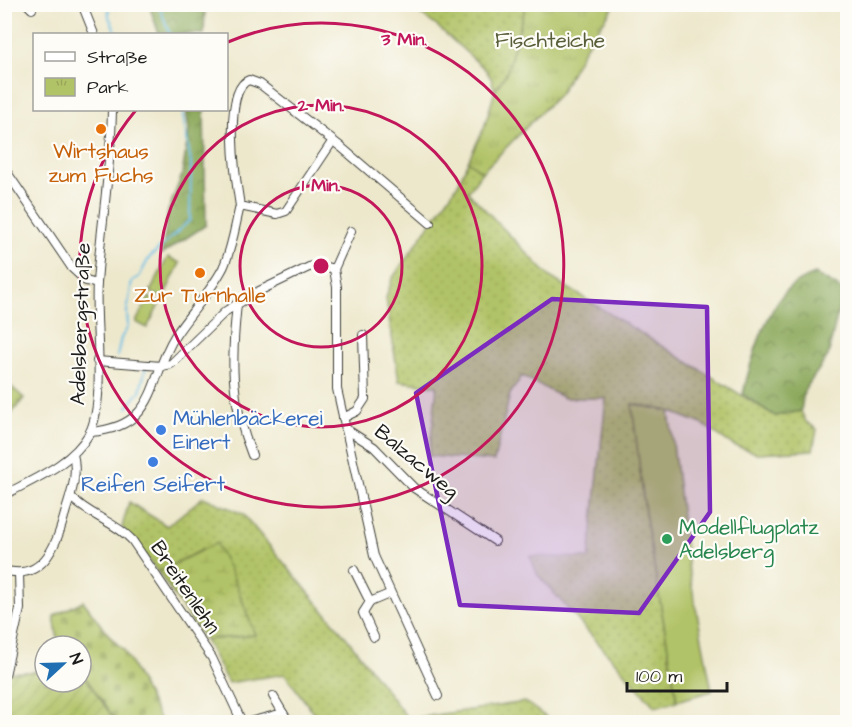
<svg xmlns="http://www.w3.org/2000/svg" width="852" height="727" font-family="'Architects Daughter',sans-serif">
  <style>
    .grass { fill: url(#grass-dots); stroke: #667042; stroke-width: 1.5 }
    .forest { fill: url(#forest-crowns); stroke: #54623c; stroke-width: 1.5 }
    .wetland { fill: url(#wetland-marsh); stroke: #667042; stroke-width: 1.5 }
    .cemetery { fill: url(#cemetery-stones); stroke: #667042; stroke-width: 1.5 }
    .park { fill: url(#park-tufts); stroke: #667042; stroke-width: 1.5 }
    .garden { fill: url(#garden-furrows); stroke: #667042; stroke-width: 1.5 }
    .pitch { fill: #b1c367; stroke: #667042; stroke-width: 1.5 }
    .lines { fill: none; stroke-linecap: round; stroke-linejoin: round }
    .stream { stroke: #68bde5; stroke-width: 2 }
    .minor-casing { stroke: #3b3b36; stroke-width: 10 }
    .minor { stroke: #fff; stroke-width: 8 }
    .marked { fill: #7b2cbf; fill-opacity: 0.2; stroke: #7b2cbf; stroke-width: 4.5; stroke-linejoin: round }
    .ring { fill: none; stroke: #c2185b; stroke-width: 3 }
    .food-dot { fill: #e8710a; stroke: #fdfcf7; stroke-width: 2 }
    .shop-dot { fill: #3f7fe0; stroke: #fdfcf7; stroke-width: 2 }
    .leisure-dot { fill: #2e9e5b; stroke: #fdfcf7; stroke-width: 2 }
    .labels { text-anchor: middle; stroke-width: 4.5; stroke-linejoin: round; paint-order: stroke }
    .park-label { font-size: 21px; fill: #585f3a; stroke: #fdfcf7 }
    .food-label { font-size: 21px; fill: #c56008; stroke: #fdfcf7 }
    .street-label { font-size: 21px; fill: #1c1c1c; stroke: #fdfcf7 }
    .shop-label { font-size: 21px; fill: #366cbe; stroke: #fdfcf7; text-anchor: start }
    .leisure-label { font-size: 21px; fill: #27864d; stroke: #fdfcf7; text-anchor: start }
    .centre { fill: #c2185b; stroke: #fdfcf7; stroke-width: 3 }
    .ring-label { font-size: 18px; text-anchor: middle; font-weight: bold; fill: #c2185b; stroke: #fdfcf7; stroke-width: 4.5; stroke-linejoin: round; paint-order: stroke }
  </style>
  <defs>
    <pattern id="grass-dots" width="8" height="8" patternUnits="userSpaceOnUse" patternTransform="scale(1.5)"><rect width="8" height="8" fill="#b1c367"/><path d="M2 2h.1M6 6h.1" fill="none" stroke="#98a759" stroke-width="1.8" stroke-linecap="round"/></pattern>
    <pattern id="forest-crowns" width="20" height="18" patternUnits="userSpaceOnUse" patternTransform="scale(1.5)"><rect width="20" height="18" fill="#8ca95c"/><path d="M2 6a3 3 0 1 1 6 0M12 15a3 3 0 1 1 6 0" fill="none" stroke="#72894b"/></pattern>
    <pattern id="wetland-marsh" width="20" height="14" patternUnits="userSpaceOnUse" patternTransform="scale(1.5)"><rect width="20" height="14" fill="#b1c367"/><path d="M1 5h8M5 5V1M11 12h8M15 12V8" fill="none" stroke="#98a759"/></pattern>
    <pattern id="cemetery-stones" width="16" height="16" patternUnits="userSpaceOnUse" patternTransform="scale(1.5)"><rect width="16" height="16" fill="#b1c367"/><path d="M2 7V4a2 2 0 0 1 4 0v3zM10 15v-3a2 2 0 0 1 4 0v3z" fill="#98a759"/></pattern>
    <pattern id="park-tufts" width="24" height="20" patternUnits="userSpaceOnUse" patternTransform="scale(1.5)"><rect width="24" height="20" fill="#b1c367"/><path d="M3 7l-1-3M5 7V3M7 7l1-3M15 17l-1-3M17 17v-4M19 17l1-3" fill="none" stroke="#98a759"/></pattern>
    <pattern id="garden-furrows" width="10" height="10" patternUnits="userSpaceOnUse" patternTransform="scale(1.5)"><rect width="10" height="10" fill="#b1c367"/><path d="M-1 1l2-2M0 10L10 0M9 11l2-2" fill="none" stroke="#98a759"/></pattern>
  </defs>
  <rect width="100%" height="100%" fill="#fdfcf7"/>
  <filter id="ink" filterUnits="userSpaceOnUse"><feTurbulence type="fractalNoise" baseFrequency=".0167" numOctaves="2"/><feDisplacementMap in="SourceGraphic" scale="12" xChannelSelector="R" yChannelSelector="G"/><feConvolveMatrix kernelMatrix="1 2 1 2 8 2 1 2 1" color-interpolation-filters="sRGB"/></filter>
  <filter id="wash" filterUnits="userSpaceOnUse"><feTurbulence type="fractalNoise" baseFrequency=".008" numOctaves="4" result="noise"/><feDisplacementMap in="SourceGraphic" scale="24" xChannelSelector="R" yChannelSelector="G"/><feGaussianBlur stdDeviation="1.35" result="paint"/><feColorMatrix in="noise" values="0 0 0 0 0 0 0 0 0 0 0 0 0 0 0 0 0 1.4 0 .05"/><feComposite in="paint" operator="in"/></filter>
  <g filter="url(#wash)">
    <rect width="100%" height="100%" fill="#ede8cc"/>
    <!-- grass -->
    <g class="grass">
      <polygon points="408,5 526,5 507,72 495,91 491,78 486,70 438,27"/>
      <polygon points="468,161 482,172 468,192 550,277 775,416 801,411 806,422 817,429 813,450 757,453 733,445 702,424 669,411 633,404 645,512 677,701 655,707 537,574 530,556 589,558 606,398 564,398 522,376 510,394 494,461 429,456 437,386 399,381 386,298 392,279 458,184"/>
      <polygon points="203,497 243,514 346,637 408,719 525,702 553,722 320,722 285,674 228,683 205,640 255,635 215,544 158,572 122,527 129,502 167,526"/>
    </g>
    <!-- forest -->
    <g class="forest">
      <polygon points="149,5 205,5 204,34 159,34"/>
      <polygon points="186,110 204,110 206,225 162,254 168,211 182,175 189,130"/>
      <path d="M815,274L843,290L828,356L804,391L801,411L775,416L743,394C750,363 767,303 794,284C800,280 808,277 815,274Z"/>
    </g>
    <!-- wetland -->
    <polygon class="wetland" points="216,543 235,581 255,635 205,640 158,572"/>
    <!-- cemetery -->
    <path class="cemetery" d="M83,601C96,617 108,638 124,650L161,722H116L81,671V646H49L58,641L54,616Z"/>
    <!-- park -->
    <polygon class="park" points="526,5 615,5 586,46 560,93 482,172 468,161 484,128 495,91 507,72"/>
    <!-- garden -->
    <g class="garden">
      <polygon points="5,381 24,398 5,422"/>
      <polygon points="45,671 45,682 81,682 81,671 116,722 85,722 80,715 49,722 5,722 4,673"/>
    </g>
    <!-- pitch -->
    <g class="pitch">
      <polygon points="168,257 180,263 163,298 150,292"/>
      <polygon points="149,297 160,303 147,328 136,322"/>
      <polygon points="632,404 669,411 688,566 712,691 677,701 645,512"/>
    </g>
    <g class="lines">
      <!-- stream -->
      <g class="stream">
        <polyline points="108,4 109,17 117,34"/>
        <polyline points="158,4 170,34"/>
        <polyline points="117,357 121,338 128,327 127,312 132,281 139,277 149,258 190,220 191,163 182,110"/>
        <polyline points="127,408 140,391 146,367"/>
      </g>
    </g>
  </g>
  <g filter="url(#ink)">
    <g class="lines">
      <defs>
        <g id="minor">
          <polyline points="27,4 32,9"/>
          <polyline points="82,4 94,34"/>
          <polyline points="4,168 72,268 86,281 97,284"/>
          <path d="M240,206C236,182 222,89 249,80L260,84L341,147L430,223"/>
          <polyline points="334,269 351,231"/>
          <path d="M237,304C231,360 230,401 252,455"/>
          <polyline points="97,361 161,366 171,364 226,311 259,291 309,267 319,265 334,269 337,287 337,389 374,556 438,696"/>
          <polyline points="343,418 357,411 365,399 363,335"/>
          <polyline points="346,429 374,447 414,488 495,541"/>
          <path d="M90,432C159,427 148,379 175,336C190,313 210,293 223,268C232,249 235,226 240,206L277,214L286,211L332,142"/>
          <path d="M4,495C34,479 72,464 89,434C107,400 94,323 97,283C101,225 111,168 112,110"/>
          <path d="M70,496C89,516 114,521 132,540L212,658L242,722"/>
          <path d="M4,570C46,583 58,539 66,510C72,492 78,472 73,454"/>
          <polyline points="354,570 370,602 389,594"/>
          <polyline points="370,602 363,613 374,637"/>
          <polyline points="5,675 20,609 19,573"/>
          <polyline points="273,696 283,713"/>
          <polyline points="249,722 283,713 289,722"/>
        </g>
      </defs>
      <!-- minor casing -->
      <use href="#minor" class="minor-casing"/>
      <!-- minor -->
      <use href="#minor" class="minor"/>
    </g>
  </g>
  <!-- marked area -->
  <path class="marked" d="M552,299L707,307L710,512L639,613L460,605L416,393Z"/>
  <!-- distance rings -->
  <g class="ring">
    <circle cx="321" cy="266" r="81"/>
    <circle cx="321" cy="266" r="161"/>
    <path d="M228 42A242 242 0 1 1 136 110"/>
  </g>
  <!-- markers -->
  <g class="food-dot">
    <circle cx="101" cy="129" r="6"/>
    <circle cx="200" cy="273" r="6"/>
  </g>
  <g class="shop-dot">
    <circle cx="161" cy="430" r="6"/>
    <circle cx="153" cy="462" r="6"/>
  </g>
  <circle class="leisure-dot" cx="667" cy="539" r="6"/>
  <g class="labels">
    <!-- park labels -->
    <g class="park-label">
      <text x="550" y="47">Fischteiche</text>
    </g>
    <!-- food labels -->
    <g class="food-label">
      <text x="101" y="158">Wirtshaus<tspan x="101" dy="24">zum Fuchs</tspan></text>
      <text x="200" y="302">Zur Turnhalle</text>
    </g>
    <!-- street labels -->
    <g class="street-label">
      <text transform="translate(80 324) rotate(-88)" y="7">Adelsbergstraße</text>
      <text transform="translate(417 461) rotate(40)" y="7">Balzacweg</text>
      <text transform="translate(186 587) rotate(56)" y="7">Breitenlehn</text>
    </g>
    <!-- shop labels -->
    <g class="shop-label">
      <text x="173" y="425">Mühlenbäckerei<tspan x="173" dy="24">Einert</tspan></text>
      <text x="153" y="491" text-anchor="middle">Reifen Seifert</text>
    </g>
    <!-- leisure labels -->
    <g class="leisure-label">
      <text x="679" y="534">Modellflugplatz<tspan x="679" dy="24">Adelsberg</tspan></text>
    </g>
  </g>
  <circle cx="321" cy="266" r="9" class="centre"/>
  <g class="ring-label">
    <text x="404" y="45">3 Min.</text>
    <text x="321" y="111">2 Min.</text>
    <text x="321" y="191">1 Min.</text>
  </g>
  <!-- margin -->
  <rect width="852" height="727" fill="none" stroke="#fdfcf7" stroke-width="24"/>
  <!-- legend -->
  <rect x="33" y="33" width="195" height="78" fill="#fdfcf7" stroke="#a3a29f" stroke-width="1.5"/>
  <rect x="45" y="52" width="30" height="9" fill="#ffffff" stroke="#a3a29f" stroke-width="1.5"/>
  <text x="87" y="63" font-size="18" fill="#1c1c1c">Straße</text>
  <rect x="45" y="78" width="30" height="18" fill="url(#park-tufts)" stroke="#a3a29f" stroke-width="1.5"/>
  <text x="87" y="93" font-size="18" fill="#1c1c1c">Park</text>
  <!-- north arrow -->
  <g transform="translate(63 664) rotate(68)"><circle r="28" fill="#fdfcf7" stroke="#a3a29f" stroke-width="1.5"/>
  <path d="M0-4.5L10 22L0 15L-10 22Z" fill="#1f6fb2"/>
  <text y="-9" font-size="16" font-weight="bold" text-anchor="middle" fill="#1c1c1c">N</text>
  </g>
  <!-- scale -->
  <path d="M627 682v9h100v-9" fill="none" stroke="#1c1c1c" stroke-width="3"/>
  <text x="636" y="682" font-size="18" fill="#1c1c1c" stroke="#fdfcf7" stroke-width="4.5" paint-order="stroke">100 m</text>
</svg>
